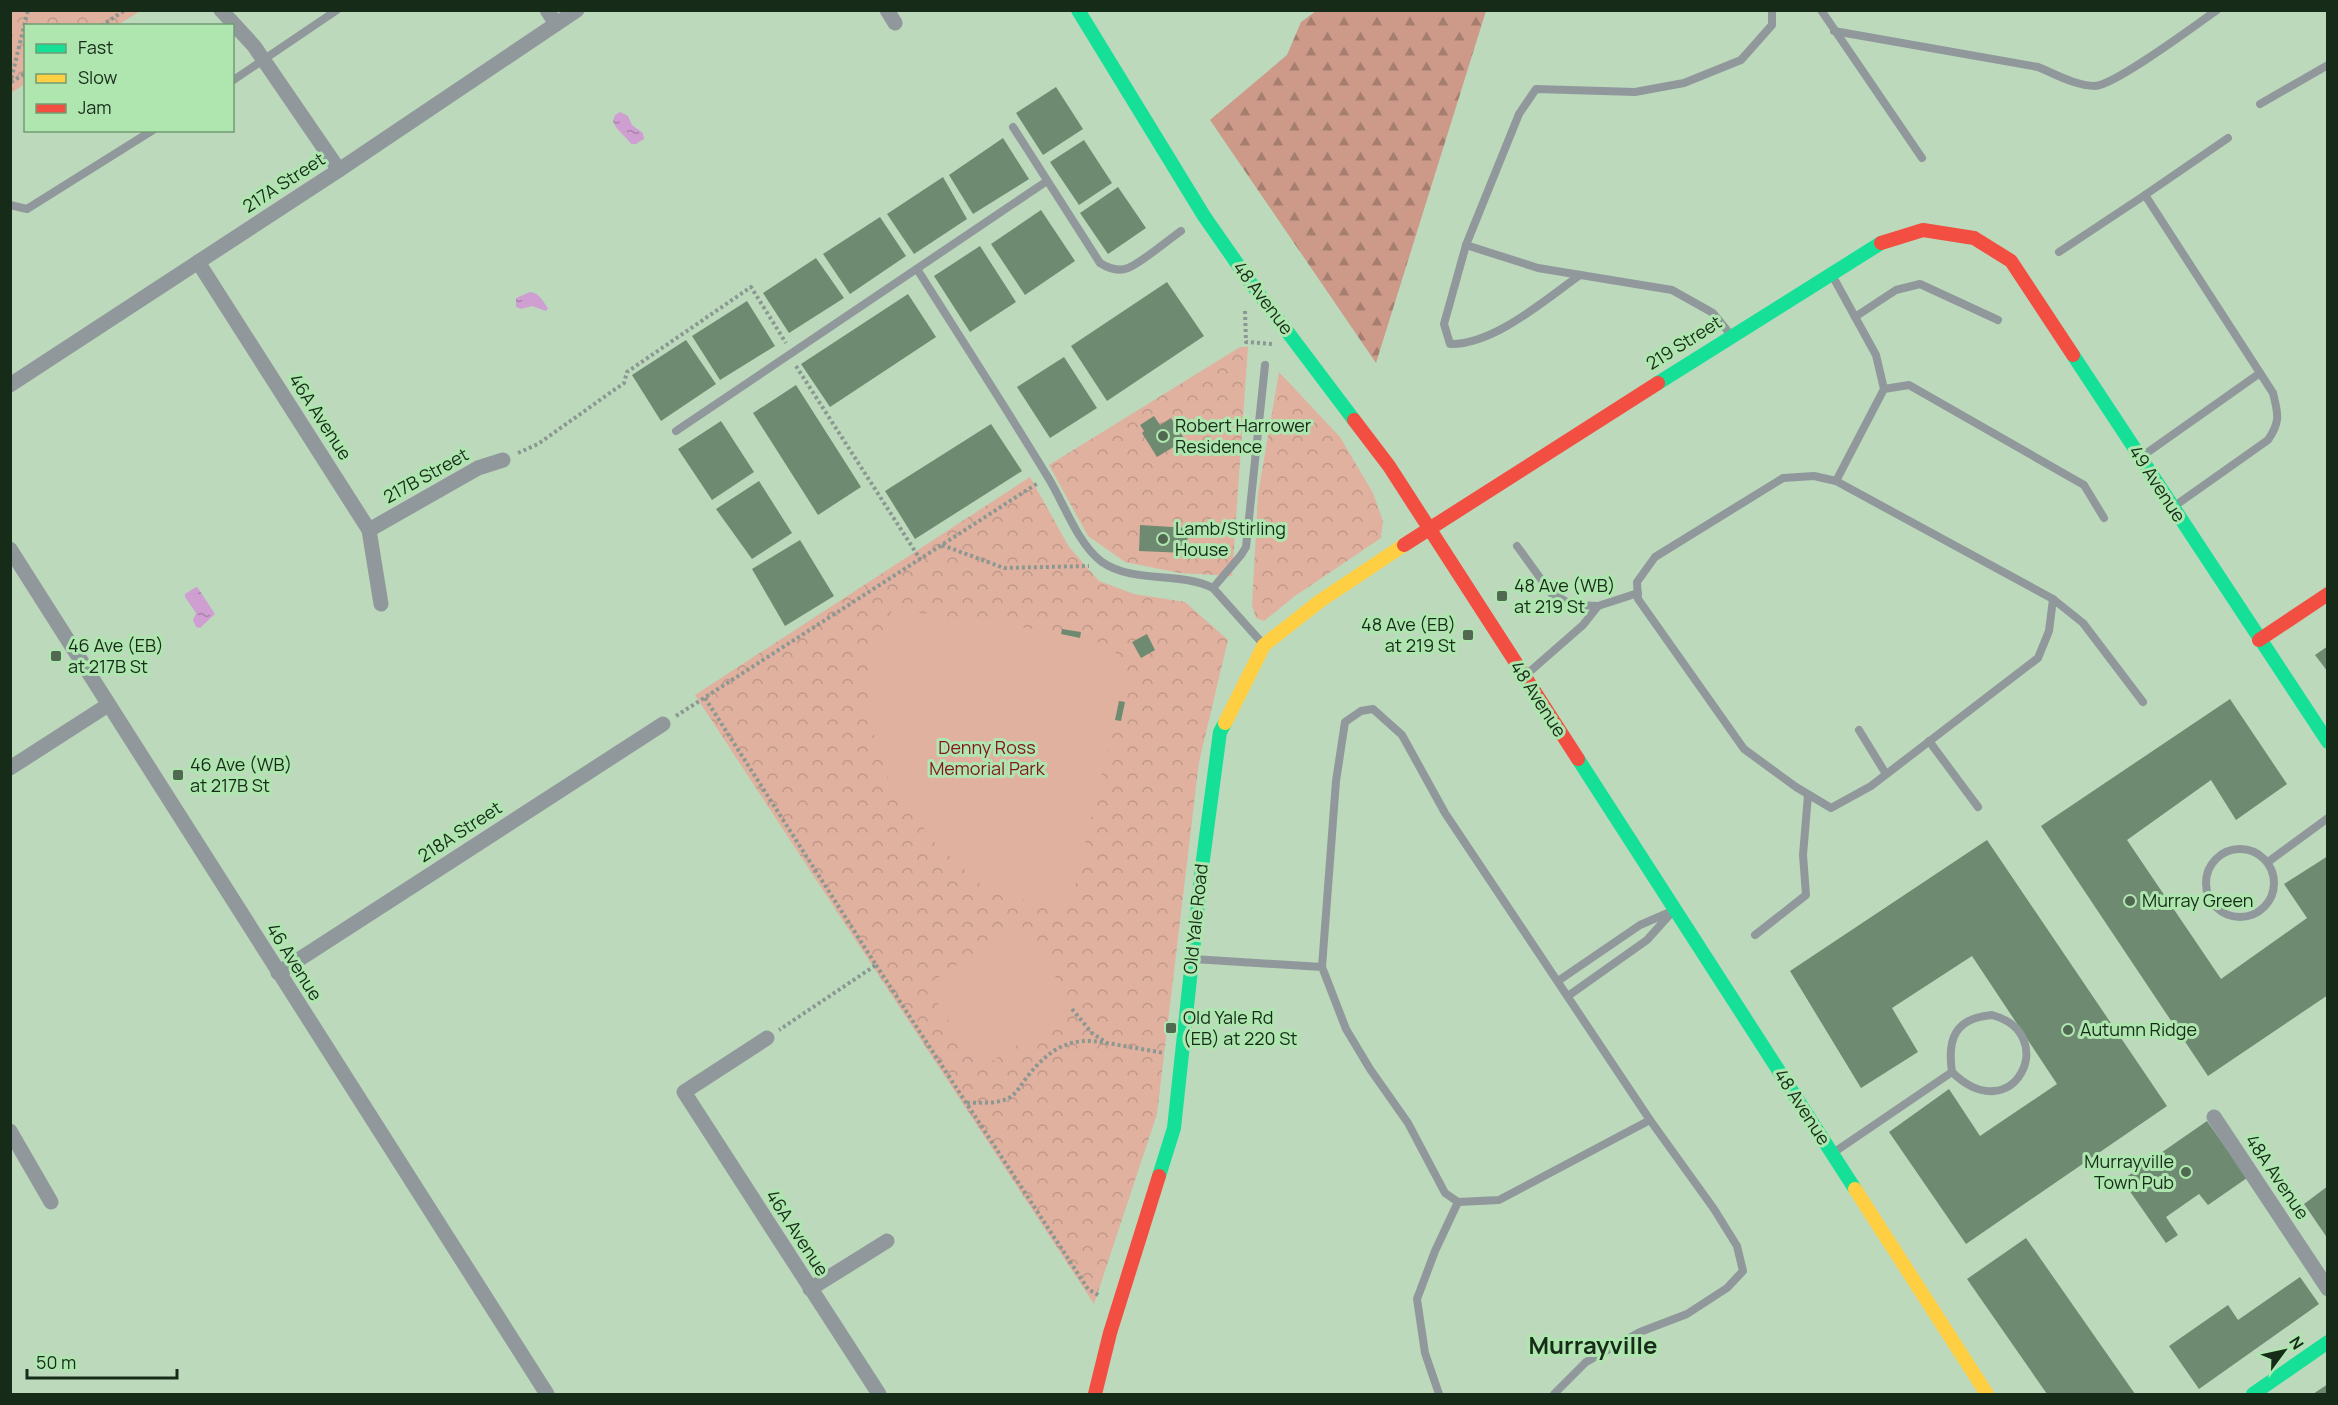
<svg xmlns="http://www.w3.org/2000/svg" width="2338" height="1405" font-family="Manrope,sans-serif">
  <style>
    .forest { fill: url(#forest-firs) }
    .park { fill: url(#park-crowns) }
    .garden { fill: #e1b1a0 }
    .water { fill: url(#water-ripples) }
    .building { fill: #6e8a71 }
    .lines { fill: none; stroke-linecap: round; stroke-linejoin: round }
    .path { stroke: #8b9892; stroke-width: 4; stroke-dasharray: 3 3; stroke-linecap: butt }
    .lane { stroke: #90989c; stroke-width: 8 }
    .street { stroke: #90989c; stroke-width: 15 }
    .fast { stroke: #16e098; stroke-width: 14 }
    .slow { stroke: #ffcf43; stroke-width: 14 }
    .jam { stroke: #f24e42; stroke-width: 14 }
    .poi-dot { fill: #516951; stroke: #afe6b0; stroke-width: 2 }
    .labels { text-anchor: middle; stroke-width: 6; stroke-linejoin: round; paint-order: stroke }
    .street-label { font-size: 18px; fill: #172c18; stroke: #afe6b0 }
    .poi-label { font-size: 18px; fill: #172c18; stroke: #afe6b0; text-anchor: start }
    .park-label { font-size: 18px; fill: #83171b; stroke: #afe6b0 }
    .district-label { font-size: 24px; font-weight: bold; fill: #172c18; stroke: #afe6b0 }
  </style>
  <defs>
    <pattern id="forest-firs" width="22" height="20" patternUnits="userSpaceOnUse" patternTransform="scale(1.5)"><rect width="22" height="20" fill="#cd9a89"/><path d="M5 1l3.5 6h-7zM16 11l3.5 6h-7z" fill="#a57e6f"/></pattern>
    <pattern id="park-crowns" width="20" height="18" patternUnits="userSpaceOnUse" patternTransform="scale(1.5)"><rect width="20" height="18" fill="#e1b1a0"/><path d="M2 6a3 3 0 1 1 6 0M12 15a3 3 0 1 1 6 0" fill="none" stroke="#c09889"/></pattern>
    <pattern id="water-ripples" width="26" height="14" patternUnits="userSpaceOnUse" patternTransform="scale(1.5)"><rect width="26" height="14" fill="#cf9fd2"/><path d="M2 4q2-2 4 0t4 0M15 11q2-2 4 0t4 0" fill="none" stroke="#a782a9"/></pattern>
  </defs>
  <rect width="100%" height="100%" fill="#bcd9bc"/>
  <!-- forest -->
  <polygon class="forest" points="1316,11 1486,11 1376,363 1210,120 1287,55 1301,22"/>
  <!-- park -->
  <g class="park">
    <polygon points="11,10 140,10 140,11 118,25 26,26 25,84 11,93"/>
    <polygon points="1240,347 1248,347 1232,576 1180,573 1125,562 1088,536 1049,465"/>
    <polygon points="1279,372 1340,437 1373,493 1383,521 1381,538 1295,596 1264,621 1256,618 1252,606 1258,494"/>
    <polygon points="1030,477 1069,547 1099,581 1134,594 1185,602 1228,640 1199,762 1157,1114 1094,1304 695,695"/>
  </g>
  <!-- garden -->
  <g class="garden">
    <polygon points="893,609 1040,630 1111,645 1126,671 1070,907 1025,900 982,885 936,844 890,784 869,719 868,663"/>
    <polygon points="1021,924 1075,1007 980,1069 926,985"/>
  </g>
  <!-- water -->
  <g class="water">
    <path d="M620,112L628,116L632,125L643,133L644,139L636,144H631C626,136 616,131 613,121L615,115Z"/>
    <path d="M530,292C540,293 543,302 548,308L546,311L532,306L521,309L516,307V298Z"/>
    <polygon points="196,587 198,588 215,614 200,628 196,627 193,620 196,613 185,597 185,594"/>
  </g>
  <!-- building -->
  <g class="building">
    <polygon points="1056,87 1083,129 1043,155 1016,113"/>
    <polygon points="1003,138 1029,179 973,214 949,175"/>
    <polygon points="1084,140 1112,183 1079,205 1050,162"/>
    <polygon points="943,177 967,219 914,254 887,214"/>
    <polygon points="1118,187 1146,228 1108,254 1080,213"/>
    <polygon points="1041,210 1075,261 1025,295 991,244"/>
    <polygon points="880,217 906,256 850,294 823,254"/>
    <polygon points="980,246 1016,302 970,332 934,276"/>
    <polygon points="816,258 844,298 789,333 763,293"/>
    <polygon points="1167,282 1204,336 1107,401 1071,346"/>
    <polygon points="908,294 936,337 830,407 801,364"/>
    <polygon points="747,301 775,346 720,380 692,336"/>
    <polygon points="686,340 716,384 661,421 632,375"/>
    <polygon points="1064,357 1097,408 1050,438 1017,387"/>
    <polygon points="796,385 861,487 818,515 753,413"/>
    <polygon points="1154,416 1160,425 1171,418 1185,440 1157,457 1142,433 1144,431 1140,425"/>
    <polygon points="721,421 754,472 712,500 678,449"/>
    <polygon points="991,424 1022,471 915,539 885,491"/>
    <polygon points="759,481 792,533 752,559 716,509"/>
    <polygon points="1140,525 1188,528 1187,553 1139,551"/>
    <polygon points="800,540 834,596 785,626 752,569"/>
    <polygon points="1062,629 1081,632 1080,638 1061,634"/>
    <polygon points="1147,634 1155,650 1141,658 1132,642"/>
    <polygon points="2328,646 2328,672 2315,655"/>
    <polygon points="2230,699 2287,784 2236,820 2211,780 2127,840 2221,979 2307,918 2284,884 2328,856 2328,995 2208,1076 2041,826"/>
    <polygon points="1119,701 1125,702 1121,721 1115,720"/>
    <polygon points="1987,840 2167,1106 1966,1244 1889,1132 1949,1089 1980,1136 2057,1084 1972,956 1892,1008 1918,1052 1861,1088 1790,971"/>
    <polygon points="2207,1121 2247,1178 2208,1205 2199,1194 2166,1217 2178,1235 2166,1243 2122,1180"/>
    <polygon points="2328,1186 2328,1239 2304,1204"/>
    <polygon points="2026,1238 2135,1394 2047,1394 1967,1279"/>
    <polygon points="2300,1277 2319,1304 2199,1389 2169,1346 2228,1305 2238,1320"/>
    <polygon points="2328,1384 2328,1394 2313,1394"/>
  </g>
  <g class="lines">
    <!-- path -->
    <g class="path">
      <polyline points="101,26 125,10"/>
      <polyline points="11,82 26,73"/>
      <polyline points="10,84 28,10"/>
      <polyline points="1245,311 1246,342 1273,344"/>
      <polyline points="796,366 920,559"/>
      <polyline points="518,453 538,444 624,383 627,372 751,287 786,343"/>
      <polyline points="942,545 1004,568 1089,566"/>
      <polyline points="705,698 876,965 779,1030"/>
      <polyline points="676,716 1038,483"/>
      <polyline points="876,965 1088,1289 1100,1296"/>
      <polyline points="1072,1009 1092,1033 1107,1043 1164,1053"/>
      <path d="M967,1103C978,1102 993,1104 1004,1100C1015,1097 1020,1086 1027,1077C1050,1048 1070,1036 1107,1043"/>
    </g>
    <!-- lane -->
    <g class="lane">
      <polyline points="1821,10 1922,158"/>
      <path d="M1834,31L2038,67C2055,74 2076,86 2095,86C2115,85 2196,25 2217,10"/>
      <polyline points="232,81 337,10"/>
      <polyline points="2260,104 2328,65"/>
      <path d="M1013,127L1100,263C1108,268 1118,272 1128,268C1141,263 1168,240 1181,231"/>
      <polyline points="10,205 27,209 153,130"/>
      <path d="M1466,245L1444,324L1450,344C1494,345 1546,299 1580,275"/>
      <polyline points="2059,252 2145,195"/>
      <path d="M917,269C960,337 1004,405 1046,474C1063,500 1077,544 1102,562C1134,584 1179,571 1213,588"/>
      <polyline points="1832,275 1876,355 1884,389 1836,481 2053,599 2083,623 2143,702"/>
      <polyline points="1855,317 1896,290 1920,284 1998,320"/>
      <polyline points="1731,335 1713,313 1672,290 1538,268 1466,245 1519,114 1536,89 1635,92 1684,83 1741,60 1772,25 1772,10"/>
      <polyline points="1884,389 1909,385 2084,485 2104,518"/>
      <polyline points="676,431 1047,181"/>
      <polyline points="2141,457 2260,373"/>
      <polyline points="1836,481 1814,476 1783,478 1655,557 1637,582 1638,599 1744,749 1796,787 1831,808 1871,786 2038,658 2049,631 2053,599"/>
      <path d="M2176,505L2268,440C2281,421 2278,414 2273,393L2145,195L2228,138"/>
      <polyline points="1517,546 1551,593 1572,605 1598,606"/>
      <polyline points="1263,644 1213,588 1241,555 1246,547 1265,365"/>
      <polyline points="1527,674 1583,625 1598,606 1638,593"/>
      <polyline points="1859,730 1886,774"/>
      <polyline points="1929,741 1978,807"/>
      <circle cx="2240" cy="883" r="34"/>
      <polyline points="2268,862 2328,818"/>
      <polyline points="1755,935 1806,895 1803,855 1808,795"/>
      <polyline points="1193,959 1322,967 1346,1029 1370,1069 1408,1123 1445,1193 1458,1202 1499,1200 1650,1120 1445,813 1402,735 1373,709 1361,711 1345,722 1336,781 1322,967"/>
      <polyline points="1558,981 1640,925 1670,912"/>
      <polyline points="1568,996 1647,940 1673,911"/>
      <path d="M1992,1015C2062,1034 2013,1132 1952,1072C1947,1039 1955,1018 1992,1015Z"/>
      <polyline points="1833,1153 1952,1072"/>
      <polyline points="1439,1394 1425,1353 1417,1299 1435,1251 1458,1202"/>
      <polyline points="1554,1394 1586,1362 1640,1332 1687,1314 1727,1288 1743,1271 1737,1246 1714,1209 1650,1120"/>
    </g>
    <!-- street -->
    <g class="street">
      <polyline points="221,10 254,46 339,170"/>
      <polyline points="547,10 556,24"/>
      <polyline points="887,10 895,23"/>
      <polyline points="198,262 369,530 381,604"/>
      <polyline points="10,385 339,170 577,10"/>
      <polyline points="369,530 478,468 503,460"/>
      <polyline points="10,549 547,1394"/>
      <polyline points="10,768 108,705"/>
      <polyline points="278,973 663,724"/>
      <polyline points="767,1038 684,1092 879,1394"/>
      <polyline points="2214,1117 2328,1289"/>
      <polyline points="10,1131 51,1202"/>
      <polyline points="810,1289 887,1241"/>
    </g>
    <!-- fast -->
    <g class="fast">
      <polyline points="1078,10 1204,216 1250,282 1354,420"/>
      <polyline points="2073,355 2328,742"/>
      <polyline points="1658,383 1881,243"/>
      <polyline points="1578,759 1855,1189"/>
      <polyline points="1159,1176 1174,1128 1202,867 1220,732 1225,723"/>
      <polyline points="2253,1394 2328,1342"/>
    </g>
    <!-- slow -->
    <g class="slow">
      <polyline points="1225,723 1264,645 1320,601 1404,545"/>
      <polyline points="1855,1189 1987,1394"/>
    </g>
    <!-- jam -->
    <g class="jam">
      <polyline points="1881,243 1923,230 1974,238 2011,261 2073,355"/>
      <polyline points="1354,420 1389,466 1578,759"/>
      <polyline points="1404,545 1658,383"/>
      <polyline points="2259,640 2328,594"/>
      <polyline points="1095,1394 1110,1333 1159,1176"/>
    </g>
  </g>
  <!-- markers -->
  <g class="poi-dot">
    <circle cx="1163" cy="436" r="6"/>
    <circle cx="1163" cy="539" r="6"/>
    <rect x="1496" y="590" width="12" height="12" rx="3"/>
    <rect x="1462" y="629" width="12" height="12" rx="3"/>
    <rect x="50" y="650" width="12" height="12" rx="3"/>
    <rect x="172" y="769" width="12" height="12" rx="3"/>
    <circle cx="2130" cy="901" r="6"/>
    <rect x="1165" y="1022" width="12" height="12" rx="3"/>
    <circle cx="2068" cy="1030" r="6"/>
    <circle cx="2186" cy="1172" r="6"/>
  </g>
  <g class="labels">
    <!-- street labels -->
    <g class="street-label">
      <text transform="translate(284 183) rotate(-33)" y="6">217A Street</text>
      <text transform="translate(1263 298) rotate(53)" y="6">48 Avenue</text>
      <text transform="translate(1684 343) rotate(-32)" y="6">219 Street</text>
      <text transform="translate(320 417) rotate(57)" y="6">46A Avenue</text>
      <text transform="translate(426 476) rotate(-29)" y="6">217B Street</text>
      <text transform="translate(2157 484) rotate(57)" y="6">49 Avenue</text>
      <text transform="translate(1538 699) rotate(57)" y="6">48 Avenue</text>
      <text transform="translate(460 832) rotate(-33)" y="6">218A Street</text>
      <text transform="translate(1196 919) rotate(-84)" y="6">Old Yale Road</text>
      <text transform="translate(294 962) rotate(58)" y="6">46 Avenue</text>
      <text transform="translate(1802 1107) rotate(57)" y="6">48 Avenue</text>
      <text transform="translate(2277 1177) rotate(56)" y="6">48A Avenue</text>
      <text transform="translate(797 1233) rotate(57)" y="6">46A Avenue</text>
    </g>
    <!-- poi labels -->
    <g class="poi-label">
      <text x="1175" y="432">Robert Harrower<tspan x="1175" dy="21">Residence</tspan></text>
      <text x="1175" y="535">Lamb/Stirling<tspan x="1175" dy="21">House</tspan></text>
      <text x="1514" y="592">48 Ave (WB)<tspan x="1514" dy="21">at 219 St</tspan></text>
      <text x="1456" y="631" text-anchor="end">48 Ave (EB)<tspan x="1456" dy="21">at 219 St</tspan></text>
      <text x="68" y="652">46 Ave (EB)<tspan x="68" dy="21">at 217B St</tspan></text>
      <text x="190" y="771">46 Ave (WB)<tspan x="190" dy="21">at 217B St</tspan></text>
      <text x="2142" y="907">Murray Green</text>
      <text x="1183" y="1024">Old Yale Rd<tspan x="1183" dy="21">(EB) at 220 St</tspan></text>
      <text x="2080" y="1036">Autumn Ridge</text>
      <text x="2174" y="1168" text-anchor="end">Murrayville<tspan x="2174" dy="21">Town Pub</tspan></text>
    </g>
    <!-- park labels -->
    <g class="park-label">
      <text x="987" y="754">Denny Ross<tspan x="987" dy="21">Memorial Park</tspan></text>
    </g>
    <!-- district labels -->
    <g class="district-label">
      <text x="1593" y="1354">Murrayville</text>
    </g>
  </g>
  <!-- border -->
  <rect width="2338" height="1405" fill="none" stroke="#172c18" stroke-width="24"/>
  <!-- legend -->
  <rect x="24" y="24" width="210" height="108" fill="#afe6b0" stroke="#729c73" stroke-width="1.5"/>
  <rect x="36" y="44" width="30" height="9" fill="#16e098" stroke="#729c73" stroke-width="1.5"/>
  <text x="78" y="54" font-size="18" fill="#172c18">Fast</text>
  <rect x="36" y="74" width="30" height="9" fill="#ffcf43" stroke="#729c73" stroke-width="1.5"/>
  <text x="78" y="84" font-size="18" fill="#172c18">Slow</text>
  <rect x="36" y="104" width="30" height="9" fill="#f24e42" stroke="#729c73" stroke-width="1.5"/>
  <text x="78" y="114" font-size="18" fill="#172c18">Jam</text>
  <!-- north arrow -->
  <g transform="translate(2284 1351) rotate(57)" stroke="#afe6b0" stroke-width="4.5" paint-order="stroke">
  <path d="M0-4.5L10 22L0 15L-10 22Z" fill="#172c18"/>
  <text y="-9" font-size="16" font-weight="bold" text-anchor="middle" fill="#172c18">N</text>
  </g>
  <!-- scale -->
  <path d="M27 1369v9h150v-9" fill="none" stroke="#172c18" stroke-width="3"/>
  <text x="36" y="1369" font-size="18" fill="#172c18" stroke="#afe6b0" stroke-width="4.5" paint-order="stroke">50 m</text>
</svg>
